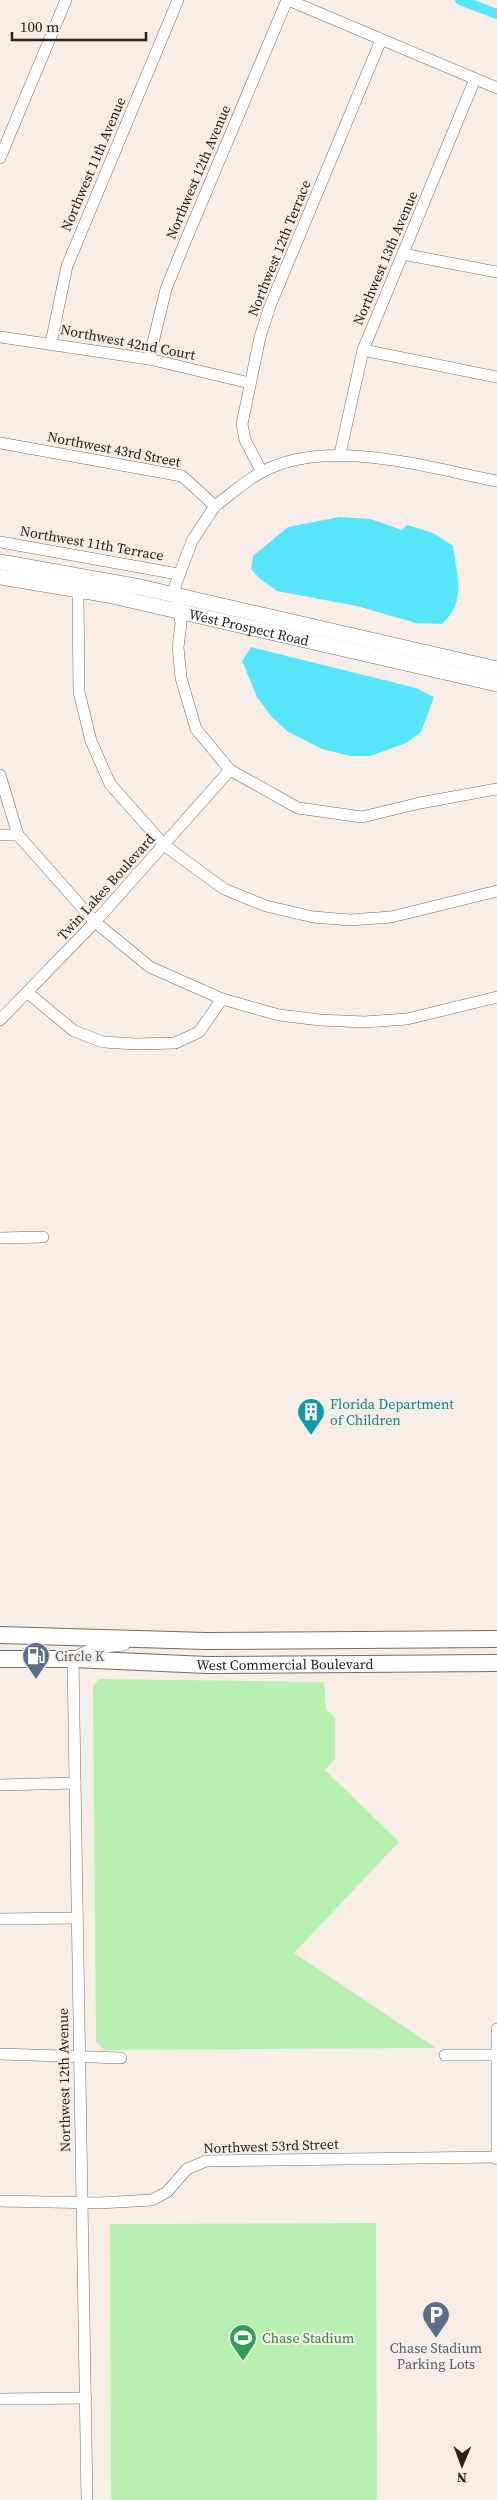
<svg xmlns="http://www.w3.org/2000/svg" width="497" height="2500" font-family="'Source Serif 4',serif">
  <style>
    .green { fill: #b7f0b1 }
    .water { fill: #57e5fa }
    .lines { fill: none; stroke-linecap: round; stroke-linejoin: round }
    .canal { stroke: #57e5fa; stroke-width: 10 }
    .minor-casing { stroke: #746d66; stroke-width: 12 }
    .major-casing { stroke: #746d66; stroke-width: 16 }
    .highway-casing { stroke: #746d66; stroke-width: 18 }
    .minor { stroke: #fff; stroke-width: 11 }
    .major { stroke: #fff; stroke-width: 15 }
    .highway { stroke: #fff; stroke-width: 16 }
    .labels { text-anchor: middle; stroke-width: 4; stroke-linejoin: round; paint-order: stroke }
    .street-label { font-size: 14px; fill: #24211e; stroke: #f6eee6 }
    .culture-label { font-size: 14px; fill: #0d838f; stroke: #f6eee6; text-anchor: start }
    .service-label { font-size: 14px; fill: #4e5e75; stroke: #f6eee6; text-anchor: start }
    .leisure-label { font-size: 14px; fill: #27864d; stroke: #f6eee6; text-anchor: start }
  </style>
  <rect width="100%" height="100%" fill="#f6eee6"/>
  <!-- green -->
  <g class="green">
    <polygon points="99,1679 324,1682 326,1709 335,1718 335,1759 325,1770 399,1842 294,1953 436,2048 104,2050 96,2041 93,1687"/>
    <polygon points="376,2223 377,2500 111,2500 110,2224"/>
  </g>
  <!-- water -->
  <g class="water">
    <path d="M339,517L370,519L402,530L407,525L433,533L453,546C457,577 467,601 442,624L416,623L357,606L277,591L260,579L251,569L253,556L288,527Z"/>
    <polygon points="251,647 416,688 434,697 421,732 406,743 370,756 350,756 322,749 287,731 271,716 257,697 242,661"/>
  </g>
  <g class="lines">
    <!-- canal -->
    <polyline class="canal" points="460,0 497,14"/>
    <defs>
      <g id="minor">
        <polyline points="288,0 497,88"/>
        <polyline points="0,158 66,0"/>
        <polyline points="403,254 497,272"/>
        <polyline points="0,337 149,359 250,383"/>
        <polyline points="51,343 67,266 178,0"/>
        <polyline points="363,350 497,377"/>
        <polyline points="149,359 166,289 185,242 287,0"/>
        <path d="M0,443L182,476L215,506C230,495 245,481 262,472C327,436 428,468 497,481"/>
        <polyline points="340,454 363,350 475,79"/>
        <polyline points="262,472 245,440 242,424 260,337 270,306 381,40"/>
        <polyline points="215,506 192,541 175,586 181,624 178,647 181,678 196,729 230,770 298,808 362,817 420,803 497,789"/>
        <polyline points="0,542 178,574"/>
        <polyline points="78,590 79,692 91,741 110,784 164,845 224,889 266,906 313,917 350,920 391,917 497,891"/>
        <polyline points="0,775 18,835 95,922 150,967 222,999 279,1015 320,1020 364,1022 407,1019 497,997"/>
        <polyline points="0,835 18,835"/>
        <polyline points="28,993 74,1031 103,1042 136,1044 175,1043 199,1032 222,999"/>
        <polyline points="0,1020 95,922 230,770"/>
        <polyline points="0,1238 43,1237"/>
        <polyline points="0,1785 75,1783"/>
        <polyline points="0,1919 76,1918"/>
        <polyline points="497,2029 497,2159"/>
        <polyline points="0,2054 121,2058"/>
        <polyline points="445,2055 497,2055"/>
        <polyline points="0,2201 99,2203 152,2200 167,2192 187,2169 206,2161 497,2157"/>
        <polyline points="0,2399 86,2398"/>
        <path d="M87,2500L73,1659C88,1647 106,1647 124,1645"/>
      </g>
      <g id="major">
        <polyline points="0,562 140,587 497,669"/>
        <path id="s1" d="M0,577L108,595L497,684"/>
      </g>
      <g id="highway">
        <polyline points="0,1635 206,1641 497,1639"/>
        <path id="s2" d="M0,1659H73L207,1665L497,1663"/>
      </g>
    </defs>
    <!-- minor casing -->
    <use href="#minor" class="minor-casing"/>
    <!-- major casing -->
    <use href="#major" class="major-casing"/>
    <!-- highway casing -->
    <use href="#highway" class="highway-casing"/>
    <!-- minor -->
    <use href="#minor" class="minor"/>
    <!-- major -->
    <use href="#major" class="major"/>
    <!-- highway -->
    <use href="#highway" class="highway"/>
  </g>
  <!-- icons -->
  <defs>
    <symbol id="building-pin" viewBox="-11 -11 22 30"><path d="M0 17L-7.5 6A9.5 9.5 0 1 1 7.5 6Z" fill="#0f9aa8" stroke="#f6eee6"/><path d="M-4-6H4V6H1V3H-1V6H-4ZM-2.5-4.3h1.7v1.8h-1.7ZM.8-4.3h1.7v1.8H.8ZM-2.5-1h1.7V.8h-1.7ZM.8-1h1.7V.8H.8Z" fill="#fff"/></symbol>
    <symbol id="fuel-pin" viewBox="-11 -11 22 30"><path d="M0 17L-7.5 6A9.5 9.5 0 1 1 7.5 6Z" fill="#5c6f8a" stroke="#f6eee6"/><path d="M-5.5-6h7V0h2V4h1.3V-2.5L3-4.5l.8-.8L6-3V5H2.5V1h-1V6h-7ZM-4.2-4.7v3.2H.2V-4.7Z" fill="#fff"/></symbol>
    <symbol id="parking-pin" viewBox="-11 -11 22 30"><path d="M0 17L-7.5 6A9.5 9.5 0 1 1 7.5 6Z" fill="#5c6f8a" stroke="#f6eee6"/><path d="M-3.5-5.5H1a3.5 3.5 0 0 1 0 7H-1V5.5H-3.5ZM-1-3.4V-.6H.8a1.4 1.4 0 0 0 0-2.8Z" fill="#fff"/></symbol>
    <symbol id="stadium-pin" viewBox="-11 -11 22 30"><path d="M0 17L-7.5 6A9.5 9.5 0 1 1 7.5 6Z" fill="#2e9e5b" stroke="#f6eee6"/><path d="M0-5a6.5 5 0 1 0 0 10a6.5 5 0 1 0 0-10ZM-3.5-1.8h7v3.6h-7Z" fill="#fff"/></symbol>
  </defs>
  <g fill-rule="evenodd">
    <use href="#building-pin" x="295" y="1396" width="32" height="43"/>
    <use href="#fuel-pin" x="20" y="1640" width="32" height="43"/>
    <use href="#parking-pin" x="420" y="2299" width="32" height="43"/>
    <use href="#stadium-pin" x="227" y="2322" width="32" height="43"/>
  </g>
  <g class="labels">
    <!-- street labels -->
    <g class="street-label">
      <text transform="translate(93 164) rotate(-67)" y="5">Northwest 11th Avenue</text>
      <text transform="translate(198 172) rotate(-67)" y="5">Northwest 12th Avenue</text>
      <text transform="translate(279 248) rotate(-68)" y="5">Northwest 12th Terrace</text>
      <text transform="translate(385 258) rotate(-67)" y="5">Northwest 13th Avenue</text>
      <text transform="translate(128 342) rotate(11)" y="5">Northwest 42nd Court</text>
      <text transform="translate(114 449) rotate(11)" y="5">Northwest 43rd Street</text>
      <text transform="translate(92 543) rotate(10)" y="5">Northwest 11th Terrace</text>
      <text dy="5" stroke="none"><textPath href="#s1" startOffset="254">West Prospect Road</textPath></text>
      <text transform="translate(106 887) rotate(-48)" y="5">Twin Lakes Boulevard</text>
      <text dy="5" stroke="none"><textPath href="#s2" startOffset="285">West Commercial Boulevard</textPath></text>
      <text transform="translate(64 2080) rotate(-91)" y="5">Northwest 12th Avenue</text>
      <text transform="translate(271 2146) rotate(-2)" y="5">Northwest 53rd Street</text>
    </g>
    <!-- culture labels -->
    <g class="culture-label">
      <text x="330" y="1409">Florida Department<tspan x="330" dy="16">of Children</tspan></text>
    </g>
    <!-- service labels -->
    <g class="service-label">
      <text x="55" y="1661">Circle K</text>
      <text x="436" y="2353" text-anchor="middle">Chase Stadium<tspan x="436" dy="16">Parking Lots</tspan></text>
    </g>
    <!-- leisure labels -->
    <g class="leisure-label">
      <text x="262" y="2343">Chase Stadium</text>
    </g>
  </g>
  <!-- north arrow -->
  <g transform="translate(462 2465) rotate(181)" stroke="#f6eee6" stroke-width="4" paint-order="stroke">
  <path d="M0-4L9 19L0 12L-9 19Z" fill="#24211e"/>
  <text y="-8" font-size="14" font-weight="bold" text-anchor="middle" fill="#24211e">N</text>
  </g>
  <!-- scale -->
  <path d="M12 32v8h134v-8" fill="none" stroke="#24211e" stroke-width="2.5"/>
  <text x="20" y="32" font-size="15" fill="#24211e" stroke="#f6eee6" stroke-width="4" paint-order="stroke">100 m</text>
</svg>
